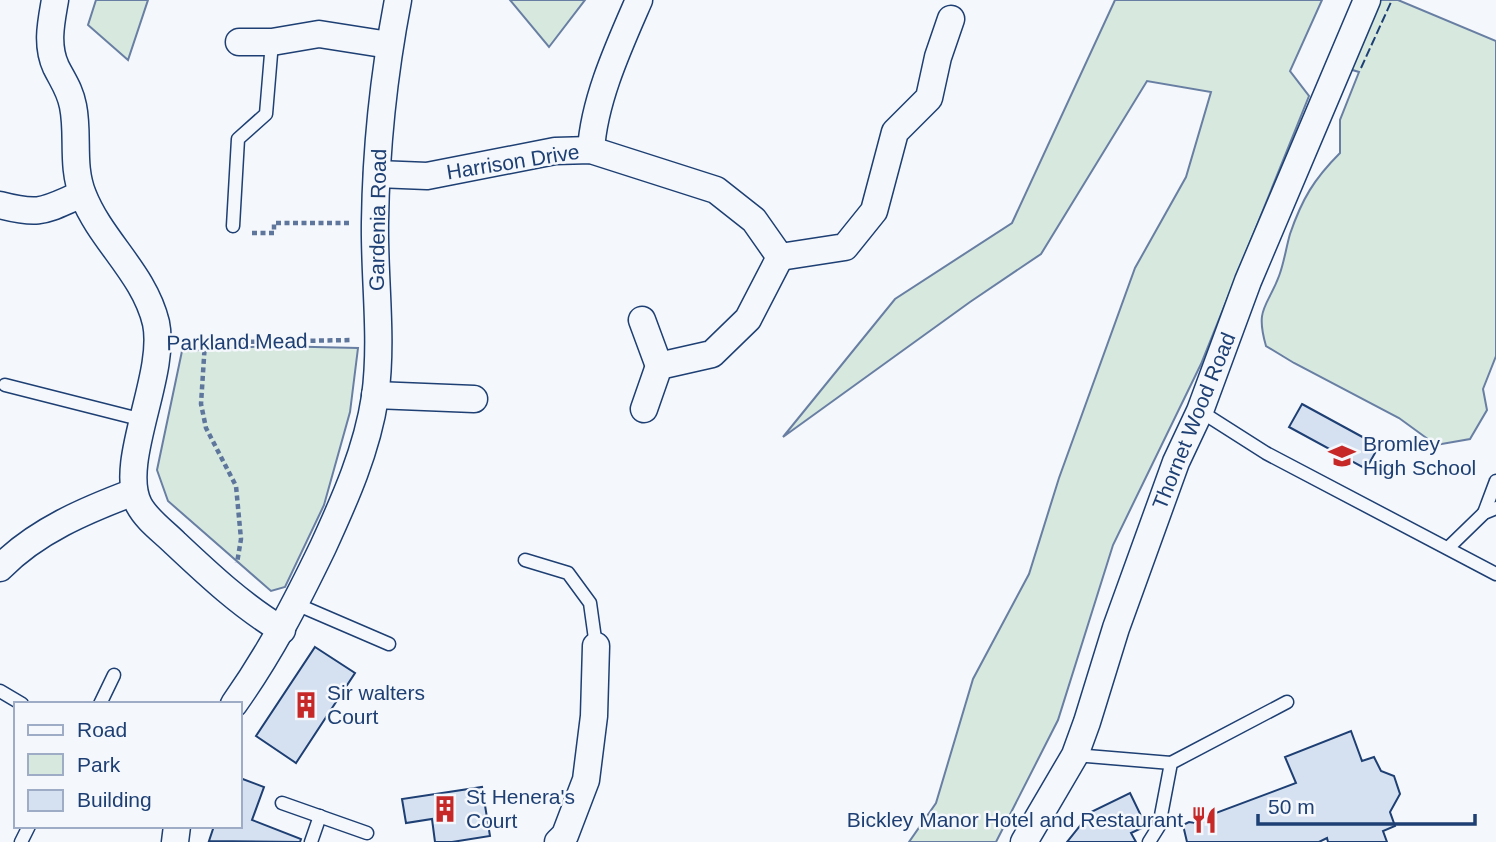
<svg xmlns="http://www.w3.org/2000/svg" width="1496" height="842" font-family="Arial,sans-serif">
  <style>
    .green { fill: #d7e8df; stroke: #687fa3; stroke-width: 2 }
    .building { fill: #d5e0f0; stroke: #1d3f73; stroke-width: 2 }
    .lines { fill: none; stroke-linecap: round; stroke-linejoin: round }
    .lane-casing { stroke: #1d3f73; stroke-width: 15 }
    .street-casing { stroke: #1d3f73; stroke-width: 29 }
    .path { stroke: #5e769c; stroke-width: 4.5; stroke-dasharray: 5 3.5; stroke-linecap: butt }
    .lane { stroke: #f4f7fb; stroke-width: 12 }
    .street { stroke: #f4f7fb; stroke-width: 26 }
    .fence { stroke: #1d3f73; stroke-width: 2; stroke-dasharray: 9 3.5; stroke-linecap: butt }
    .labels { text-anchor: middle; stroke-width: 5; stroke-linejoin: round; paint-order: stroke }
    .street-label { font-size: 21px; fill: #1d3f73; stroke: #f4f7fb }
    .poi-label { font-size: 21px; fill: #1d3f73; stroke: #f4f7fb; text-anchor: start }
  </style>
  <rect width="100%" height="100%" fill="#f4f7fb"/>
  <!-- green -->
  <g class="green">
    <polygon points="96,0 148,0 128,60 88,25"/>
    <polygon points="510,0 585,0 549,47"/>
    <polygon points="1115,0 1322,0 1290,71 1309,96 1201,364 1113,545 1058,720 996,842 909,842 936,803 973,679 1029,574 1059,478 1135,268 1186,177 1211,92 1147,81 1041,254 970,302 783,437 895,299 1012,223"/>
    <path d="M1356,0H1398L1496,41V356L1483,389L1487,410L1470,439L1436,445L1399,418L1294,363L1266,346C1255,308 1267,308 1279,276C1284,263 1286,248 1290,234C1302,199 1314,179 1340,153V120L1359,72L1329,63Z"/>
    <polygon points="271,346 358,348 350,412 324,505 285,587 271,591 168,501 157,470 182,351"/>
  </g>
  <!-- building -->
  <g class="building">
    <polygon points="1302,404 1379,446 1366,469 1289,427"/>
    <polygon points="315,647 355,673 296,763 256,736"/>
    <polygon points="1351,731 1362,761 1374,757 1381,771 1394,776 1400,794 1390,812 1395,826 1383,831 1387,842 1328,842 1327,838 1319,842 1187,842 1183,825 1189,822 1195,823 1197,820 1296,783 1285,757"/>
    <polygon points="240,778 264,787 252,820 301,839 300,842 209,841 214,826 240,826"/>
    <polygon points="482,787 490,836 452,842 435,842 432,819 406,823 402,799"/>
    <polygon points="1130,793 1146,826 1131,833 1136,842 1067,842 1091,812"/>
  </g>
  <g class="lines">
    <defs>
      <g id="lane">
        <polyline points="233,226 238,139 266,114 272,42"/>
        <polyline points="5,385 143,420"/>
        <polyline points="1200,411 1266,453 1496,574"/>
        <polyline points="1484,513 1496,481"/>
        <polyline points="1448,548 1484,513 1496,508"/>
        <polyline points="525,560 568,573 590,603 596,646"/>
        <polyline points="296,604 389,644"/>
        <polyline points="0,691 22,704"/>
        <polyline points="100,704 114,675"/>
        <polyline points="1075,755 1171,763"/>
        <polyline points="282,803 367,833"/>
        <polyline points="21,842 29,826"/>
        <polyline points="311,842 320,816"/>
        <polyline points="1149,842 1159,826 1171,763 1287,702"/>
      </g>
      <g id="street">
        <path d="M55,0C51,23 46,45 56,67C63,81 70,90 73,106C79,135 71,166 83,195C101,241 144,273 156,323C167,375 117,463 139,505C147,520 163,531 175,543C209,575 242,606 282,630"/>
        <polyline points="239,42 272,42 319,34 389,45"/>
        <path d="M591,150C594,100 619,46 639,0"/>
        <polyline points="377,174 427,176 555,151 591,150 716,190 754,220 780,257"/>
        <path d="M0,205C42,216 44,210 82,194"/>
        <polyline points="780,257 845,247 874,211 895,132 929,98 938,57 951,19"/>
        <polyline points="642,320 659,366"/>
        <polyline points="375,395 474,399"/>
        <polyline points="644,409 659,366 712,354 748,319 780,257"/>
        <path d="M0,568C36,531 86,510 134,492"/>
        <path d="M234,704C270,653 296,603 323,547C345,499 367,450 375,397C383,339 374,279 375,222C376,147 384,73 398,0"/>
        <polyline points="175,842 177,826"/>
        <polyline points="558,842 565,835 586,780 594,716 596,646"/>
        <polyline points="1024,842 1075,755 1087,722 1116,628 1176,462 1200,411 1248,281 1367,0"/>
      </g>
    </defs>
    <!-- lane casing -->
    <use href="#lane" class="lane-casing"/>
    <!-- street casing -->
    <use href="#street" class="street-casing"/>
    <!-- path -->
    <g class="path">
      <polyline points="252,233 274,233 274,223 349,223"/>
      <polyline points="205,342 201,404 206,428 236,486 241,539 237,563"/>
      <polyline points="183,343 352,340"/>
    </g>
    <!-- lane -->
    <use href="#lane" class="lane"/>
    <!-- street -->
    <use href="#street" class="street"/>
    <!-- fence -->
    <polyline class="fence" points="1361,68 1392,0"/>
  </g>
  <!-- icons -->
  <defs>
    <symbol id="school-bare" viewBox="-9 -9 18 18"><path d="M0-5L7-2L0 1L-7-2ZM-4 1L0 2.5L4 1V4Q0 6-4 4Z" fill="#c62828" stroke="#f4f7fb" stroke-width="2.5" paint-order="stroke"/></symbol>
    <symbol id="building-bare" viewBox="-9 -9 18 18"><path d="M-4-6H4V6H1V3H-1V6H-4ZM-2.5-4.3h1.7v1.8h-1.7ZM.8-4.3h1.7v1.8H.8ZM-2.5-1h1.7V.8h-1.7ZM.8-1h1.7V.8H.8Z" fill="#c62828" stroke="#f4f7fb" stroke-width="2.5" paint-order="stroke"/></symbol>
    <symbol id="restaurant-bare" viewBox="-9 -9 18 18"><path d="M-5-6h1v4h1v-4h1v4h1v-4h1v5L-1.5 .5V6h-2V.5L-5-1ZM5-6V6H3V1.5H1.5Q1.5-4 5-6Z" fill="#c62828" stroke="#f4f7fb" stroke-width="2.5" paint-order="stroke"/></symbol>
  </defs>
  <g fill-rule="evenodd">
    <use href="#school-bare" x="1323" y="437" width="38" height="38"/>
    <use href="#building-bare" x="287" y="686" width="38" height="38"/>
    <use href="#building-bare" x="426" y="790" width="38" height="38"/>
    <use href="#restaurant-bare" x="1185" y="801" width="38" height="38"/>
  </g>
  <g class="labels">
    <!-- street labels -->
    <g class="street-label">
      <text transform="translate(513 162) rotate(-9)" y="7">Harrison Drive</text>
      <text transform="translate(378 220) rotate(-89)" y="7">Gardenia Road</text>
      <text transform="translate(237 342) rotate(-1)" y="7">Parkland Mead</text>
      <text transform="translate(1194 421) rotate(-68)" y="7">Thornet Wood Road</text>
    </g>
    <!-- poi labels -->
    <g class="poi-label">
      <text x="1363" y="451">Bromley<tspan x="1363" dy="24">High School</tspan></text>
      <text x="327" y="700">Sir walters<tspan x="327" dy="24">Court</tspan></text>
      <text x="466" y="804">St Henera's<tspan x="466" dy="24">Court</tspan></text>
      <text x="1183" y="827" text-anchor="end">Bickley Manor Hotel and Restaurant</text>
    </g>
  </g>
  <!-- legend -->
  <rect x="14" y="702" width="228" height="126" fill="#f4f7fb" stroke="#9eadc5" stroke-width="2"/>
  <rect x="28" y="725" width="35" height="10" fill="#f4f7fb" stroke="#9eadc5" stroke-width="2"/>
  <text x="77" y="737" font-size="21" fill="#1d3f73">Road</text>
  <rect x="28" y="754" width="35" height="21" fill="#d7e8df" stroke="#9eadc5" stroke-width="2"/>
  <text x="77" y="772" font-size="21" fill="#1d3f73">Park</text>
  <rect x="28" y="790" width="35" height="21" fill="#d5e0f0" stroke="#9eadc5" stroke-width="2"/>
  <text x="77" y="807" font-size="21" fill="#1d3f73">Building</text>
  <!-- scale -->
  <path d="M1258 814v10h217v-10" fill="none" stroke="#1d3f73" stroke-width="3.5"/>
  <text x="1268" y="814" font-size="21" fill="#1d3f73" stroke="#f4f7fb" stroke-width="5" paint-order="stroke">50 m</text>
</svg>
